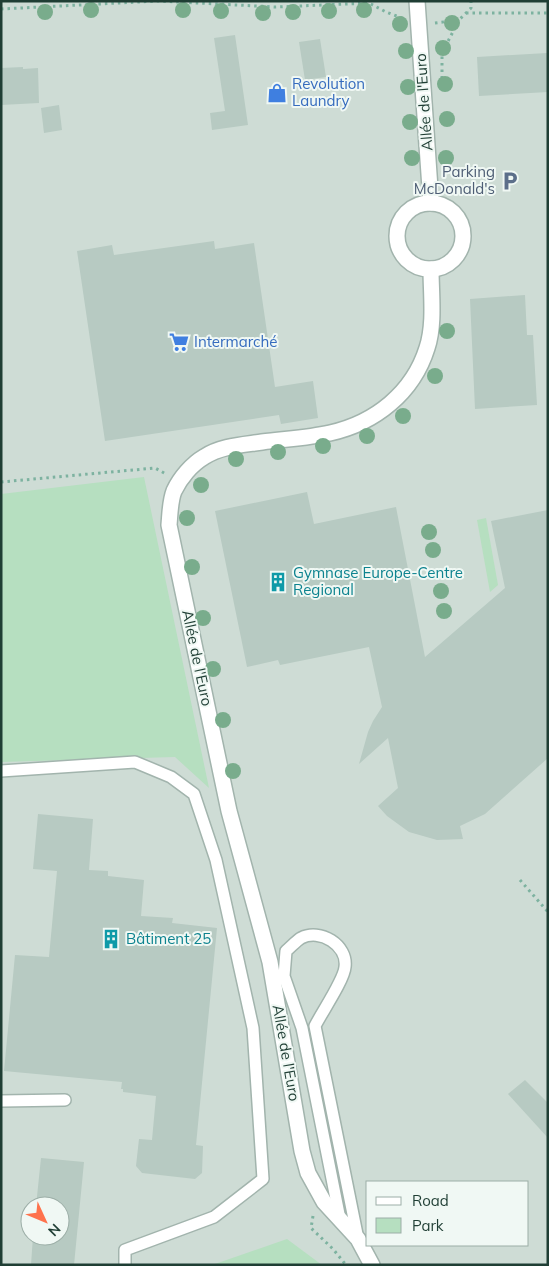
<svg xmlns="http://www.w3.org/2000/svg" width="549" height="1266" font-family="Mulish,sans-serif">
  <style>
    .built { fill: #cedcd5; fill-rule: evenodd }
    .green { fill: #b6dfc0 }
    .building { fill: #b7cac2 }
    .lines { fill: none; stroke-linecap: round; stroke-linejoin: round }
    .service-casing { stroke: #a2b4ad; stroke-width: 14 }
    .minor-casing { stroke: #a2b4ad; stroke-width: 18 }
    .path { stroke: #7db2a0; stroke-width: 3; stroke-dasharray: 2.5 4; stroke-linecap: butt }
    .service { stroke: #fff; stroke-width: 11 }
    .minor { stroke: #fff; stroke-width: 15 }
    .tree { fill: #79ac8c }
    .labels { text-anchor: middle; stroke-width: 4; stroke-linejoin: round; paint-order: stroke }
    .shop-label { font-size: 15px; fill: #366cbe; stroke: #f0f8f4; text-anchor: start }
    .street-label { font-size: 15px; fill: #1f3e34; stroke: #f0f8f4 }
    .service-label { font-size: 15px; fill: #4e5e75; stroke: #f0f8f4; text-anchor: end }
    .culture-label { font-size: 15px; fill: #0d838f; stroke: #f0f8f4; text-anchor: start }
  </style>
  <rect width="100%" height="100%" fill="#dfece6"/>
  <!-- built -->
  <path class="built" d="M1,1H548V1265H1ZM368,1182H528V1245H368ZM30,1206H60V1236H30Z"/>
  <!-- green -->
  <g class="green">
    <polygon points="144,477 209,788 175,757 1,762 1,494"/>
    <polygon points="486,518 498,585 490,592 477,520"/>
    <polygon points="287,1239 322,1265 212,1265"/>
  </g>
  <!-- building -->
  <g class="building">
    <polygon points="235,35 248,125 212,130 210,113 225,111 214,38"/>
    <polygon points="320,39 326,77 305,80 299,42"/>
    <polygon points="547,53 548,92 479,96 477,57"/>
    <polygon points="23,67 23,69 38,68 39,103 1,105 1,68"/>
    <polygon points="59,105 62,130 44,133 41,108"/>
    <polygon points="214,241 215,249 254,243 275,387 313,381 318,418 281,424 279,415 105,441 77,251 112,245 114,255"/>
    <polygon points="525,295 527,335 533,335 537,405 475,409 470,299"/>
    <polygon points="307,492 314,524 396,507 425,657 505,588 491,521 548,510 548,758 485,814 460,826 463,839 437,840 409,832 387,816 378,806 398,788 388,738 359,764 368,732 373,721 382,707 369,647 280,665 278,660 247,667 215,511"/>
    <polygon points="38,814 93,819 89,870 108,871 108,876 144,880 141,916 173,918 172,923 217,928 196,1145 203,1146 202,1173 195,1179 142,1173 136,1166 139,1139 152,1140 156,1096 123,1092 123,1089 121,1089 122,1082 4,1071 15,955 49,957 57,871 33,869"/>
    <polygon points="525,1080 548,1103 548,1138 508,1094"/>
    <polygon points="41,1158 84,1162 74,1265 31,1265 33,1236 60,1236 60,1206 36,1206"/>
  </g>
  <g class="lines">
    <defs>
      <g id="service">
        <polyline points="1,771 135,762 171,777 194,794 216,860 253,1028 263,1179 214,1217 125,1250 125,1265"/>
        <polyline points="1,1101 65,1100"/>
        <path d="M340,1219L302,1028L284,976L286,951C291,947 296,941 301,938C320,928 348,945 345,967C344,980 322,1012 315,1026L358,1239"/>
      </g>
      <g id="minor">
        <polyline points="417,1 431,203"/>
        <circle cx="430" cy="236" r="33"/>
        <path d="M372,1265L358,1239L324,1202L308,1173L302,1151L270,962L229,811L169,525C170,514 170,501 174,491C180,478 192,464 204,457C221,446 242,445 262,442C284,439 308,438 330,433C375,423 413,393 427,348C435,324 431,294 431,269"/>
      </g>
    </defs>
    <!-- service casing -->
    <use href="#service" class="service-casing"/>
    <!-- minor casing -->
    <use href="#minor" class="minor-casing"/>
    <!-- path -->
    <g class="path">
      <polyline points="1,9 158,1 276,7 369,3 386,12 402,18"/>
      <polyline points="466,13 548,13"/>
      <polyline points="435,23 459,20"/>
      <polyline points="442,85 442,53 459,20 471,8 471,1"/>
      <polyline points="1,482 155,468 166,474"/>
      <polyline points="520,880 548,912"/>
      <polyline points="313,1216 311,1228 333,1249 346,1265"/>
    </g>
    <!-- service -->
    <use href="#service" class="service"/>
    <!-- minor -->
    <use href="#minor" class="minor"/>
  </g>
  <!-- trees -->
  <g class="tree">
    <circle cx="91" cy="10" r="8"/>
    <circle cx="183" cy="10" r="8"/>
    <circle cx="364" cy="10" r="8"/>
    <circle cx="221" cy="11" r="8"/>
    <circle cx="329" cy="11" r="8"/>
    <circle cx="45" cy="12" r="8"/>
    <circle cx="293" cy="12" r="8"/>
    <circle cx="263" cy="13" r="8"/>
    <circle cx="452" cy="23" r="8"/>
    <circle cx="400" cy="24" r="8"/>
    <circle cx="443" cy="48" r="8"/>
    <circle cx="406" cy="51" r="8"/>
    <circle cx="445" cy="84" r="8"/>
    <circle cx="408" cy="87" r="8"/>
    <circle cx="447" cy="119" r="8"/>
    <circle cx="410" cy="122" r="8"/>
    <circle cx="412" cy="158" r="8"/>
    <circle cx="446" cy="158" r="8"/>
    <circle cx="447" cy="331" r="8"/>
    <circle cx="435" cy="376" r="8"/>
    <circle cx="403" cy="416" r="8"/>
    <circle cx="367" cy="436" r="8"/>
    <circle cx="323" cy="446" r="8"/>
    <circle cx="278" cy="452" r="8"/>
    <circle cx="236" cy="459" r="8"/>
    <circle cx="201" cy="485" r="8"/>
    <circle cx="187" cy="518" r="8"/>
    <circle cx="429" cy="532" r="8"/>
    <circle cx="433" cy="550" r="8"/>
    <circle cx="192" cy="567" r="8"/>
    <circle cx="441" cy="591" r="8"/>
    <circle cx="444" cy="611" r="8"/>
    <circle cx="203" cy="618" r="8"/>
    <circle cx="213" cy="669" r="8"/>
    <circle cx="223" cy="720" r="8"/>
    <circle cx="233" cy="771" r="8"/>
  </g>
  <!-- icons -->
  <defs>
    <symbol id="shop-bare" viewBox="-9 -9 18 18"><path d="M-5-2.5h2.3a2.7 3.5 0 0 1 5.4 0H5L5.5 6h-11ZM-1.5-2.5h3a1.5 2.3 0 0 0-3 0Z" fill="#3f7fe0" stroke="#f0f8f4" stroke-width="2.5" paint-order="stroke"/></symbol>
    <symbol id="parking-bare" viewBox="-9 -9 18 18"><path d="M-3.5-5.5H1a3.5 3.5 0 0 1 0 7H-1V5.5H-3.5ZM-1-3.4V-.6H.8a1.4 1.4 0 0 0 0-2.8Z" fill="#5c6f8a" stroke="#f0f8f4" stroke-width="2.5" paint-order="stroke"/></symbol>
    <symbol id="supermarket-bare" viewBox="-9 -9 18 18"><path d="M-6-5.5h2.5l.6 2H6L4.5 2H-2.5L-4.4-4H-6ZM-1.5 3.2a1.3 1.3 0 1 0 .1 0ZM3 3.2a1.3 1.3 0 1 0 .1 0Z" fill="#3f7fe0" stroke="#f0f8f4" stroke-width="2.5" paint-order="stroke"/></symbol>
    <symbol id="building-bare" viewBox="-9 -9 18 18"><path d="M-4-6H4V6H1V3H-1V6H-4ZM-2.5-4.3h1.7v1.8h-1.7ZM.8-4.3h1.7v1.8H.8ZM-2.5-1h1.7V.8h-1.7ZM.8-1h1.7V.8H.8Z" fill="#0f9aa8" stroke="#f0f8f4" stroke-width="2.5" paint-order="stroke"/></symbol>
  </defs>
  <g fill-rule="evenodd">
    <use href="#shop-bare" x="263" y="79" width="28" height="28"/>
    <use href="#parking-bare" x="496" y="167" width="28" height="28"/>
    <use href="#supermarket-bare" x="165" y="328" width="28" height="28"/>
    <use href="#building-bare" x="264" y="568" width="28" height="28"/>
    <use href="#building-bare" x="97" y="925" width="28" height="28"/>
  </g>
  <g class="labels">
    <!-- shop labels -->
    <g class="shop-label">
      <text x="292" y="89">Revolution<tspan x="292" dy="17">Laundry</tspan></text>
      <text x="194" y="347">Intermarché</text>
    </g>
    <!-- street labels -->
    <g class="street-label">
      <text transform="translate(424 102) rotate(-94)" y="5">Allée de l'Euro</text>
      <text transform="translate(197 658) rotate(78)" y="5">Allée de l'Euro</text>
      <text transform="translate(286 1053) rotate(80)" y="5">Allée de l'Euro</text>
    </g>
    <!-- service labels -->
    <g class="service-label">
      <text x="495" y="177">Parking<tspan x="495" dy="17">McDonald's</tspan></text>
    </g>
    <!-- culture labels -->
    <g class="culture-label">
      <text x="293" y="578">Gymnase Europe-Centre<tspan x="293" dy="17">Regional</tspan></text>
      <text x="126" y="944">Bâtiment 25</text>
    </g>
  </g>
  <!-- border -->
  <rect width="549" height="1266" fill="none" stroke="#1f3e34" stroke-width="5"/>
  <!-- legend -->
  <rect x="366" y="1181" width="162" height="65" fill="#f0f8f4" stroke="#9caea7"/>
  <rect x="376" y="1197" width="25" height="8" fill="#ffffff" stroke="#9caea7"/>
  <text x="412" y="1206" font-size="15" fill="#1f3e34">Road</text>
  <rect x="376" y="1218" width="25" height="15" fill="#b6dfc0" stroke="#9caea7"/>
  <text x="412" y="1231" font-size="15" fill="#1f3e34">Park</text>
  <!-- north arrow -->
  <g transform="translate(45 1221) rotate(134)"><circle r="24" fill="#f0f8f4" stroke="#9caea7"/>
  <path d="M0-4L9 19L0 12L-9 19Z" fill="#fe724c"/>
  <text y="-8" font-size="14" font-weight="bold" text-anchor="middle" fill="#1f3e34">N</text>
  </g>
</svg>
